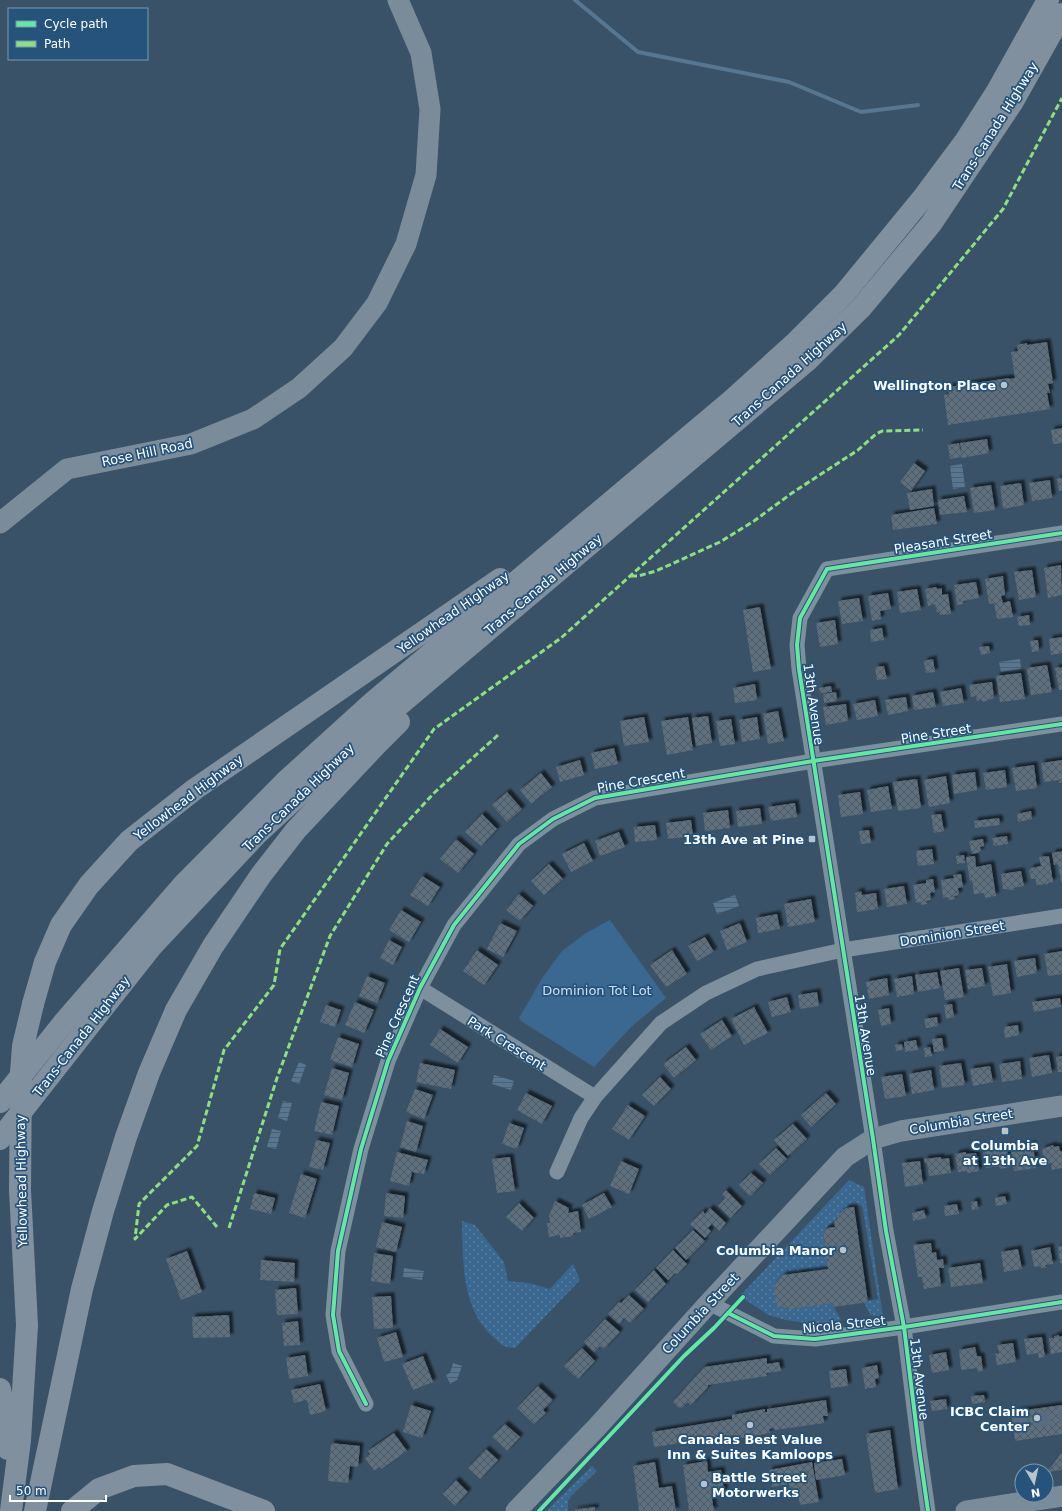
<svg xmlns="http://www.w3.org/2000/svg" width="1062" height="1511" font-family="'DejaVu Sans',sans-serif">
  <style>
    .grass { fill: url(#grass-dots) }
    .green { fill: #3a6891 }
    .water { fill: url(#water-rules) }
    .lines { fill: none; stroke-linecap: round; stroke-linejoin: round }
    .stream { stroke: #577692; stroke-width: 4 }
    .building { fill: url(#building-cross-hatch); filter: url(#shadow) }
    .street-tunnel { stroke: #586c7e; stroke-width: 15; stroke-dasharray: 15 8; stroke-linecap: butt }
    .street { stroke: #7e8f9e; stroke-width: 15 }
    .secondary { stroke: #7a8c9a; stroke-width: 21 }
    .highway { stroke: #80909e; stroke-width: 22 }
    .highway-bridge { stroke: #80909e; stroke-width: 22 }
    .quiet { stroke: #8de07e; stroke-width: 3; stroke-dasharray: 6 3; stroke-linecap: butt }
    .cycleway-casing { stroke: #26537b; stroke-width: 6 }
    .cycleway { stroke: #66e7a1; stroke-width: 4 }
    .poi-dot { fill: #bac2ca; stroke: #26537b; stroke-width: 1.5 }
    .labels { text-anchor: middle; stroke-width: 3.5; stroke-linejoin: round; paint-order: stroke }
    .street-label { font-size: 13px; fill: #fff; stroke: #26537b }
    .poi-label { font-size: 13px; font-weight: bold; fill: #fff; stroke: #26537b; text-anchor: end }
    .park-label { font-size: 13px; fill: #cce1f3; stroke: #26537b }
  </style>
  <defs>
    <pattern id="grass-dots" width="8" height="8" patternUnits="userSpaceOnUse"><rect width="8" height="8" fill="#3a6891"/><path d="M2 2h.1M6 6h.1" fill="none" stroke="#587fa2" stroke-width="1.8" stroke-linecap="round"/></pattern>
    <pattern id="water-rules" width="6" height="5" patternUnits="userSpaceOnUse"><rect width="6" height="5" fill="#577692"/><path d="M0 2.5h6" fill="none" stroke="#515f6c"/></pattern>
    <pattern id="building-cross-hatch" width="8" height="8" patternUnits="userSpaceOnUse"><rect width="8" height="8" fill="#5c6f7f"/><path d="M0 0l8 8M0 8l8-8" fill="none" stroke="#52585e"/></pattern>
    <filter id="shadow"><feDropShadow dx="3.5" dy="-3.5" stdDeviation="1" flood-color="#0009"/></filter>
  </defs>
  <rect width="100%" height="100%" fill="#3a5267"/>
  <!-- grass -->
  <g class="grass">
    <path d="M849,1180L864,1187L883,1317L870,1315L864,1302L878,1299L862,1205L846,1208L838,1216V1219L834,1220L823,1232L828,1269L810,1271L809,1269L801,1270V1273L783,1275L774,1286L777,1305L791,1309L833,1303C834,1310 839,1314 841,1321L812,1324L786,1320L768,1315L740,1296Z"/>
    <path d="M462,1221L475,1225L504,1262L508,1281L528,1283L550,1289L573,1264L580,1280L515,1348C502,1347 502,1345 492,1336C461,1307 463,1260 462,1221Z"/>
    <polygon points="592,1466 597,1471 571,1496 568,1501 568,1511 546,1511"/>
  </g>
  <!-- green -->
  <polygon class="green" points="610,920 666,998 631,1027 594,1067 521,1021 519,1018 543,977 562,951 586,933"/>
  <!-- water -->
  <g class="water">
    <polygon points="962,464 965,487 953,489 950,466"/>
    <polygon points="1020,659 1021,669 1001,672 999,662"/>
    <polygon points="735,895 739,906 717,914 713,903"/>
    <polygon points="299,1062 306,1065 299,1084 291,1081"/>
    <polygon points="494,1075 514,1081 511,1090 492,1084"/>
    <polygon points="283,1101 292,1103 287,1121 278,1118"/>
    <polygon points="272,1129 281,1131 276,1149 267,1147"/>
    <polygon points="404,1268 424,1271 422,1280 403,1277"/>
    <polygon points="453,1363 462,1366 457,1380 450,1384 446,1375 450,1373"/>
  </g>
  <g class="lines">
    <!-- stream -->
    <polyline class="stream" points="575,0 638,52 789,82 861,112 918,105"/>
  </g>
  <!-- building -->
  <g class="building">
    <polygon points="1047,342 1053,383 1048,384 1050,393 1047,393 1050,409 948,425 944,395 949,394 948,387 1009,378 1009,379 1015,378 1011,352 1018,351 1017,345 1027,343 1027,345"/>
    <polygon points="1062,428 1062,443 1053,444 1051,430"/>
    <polygon points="987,439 989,453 962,458 960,443"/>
    <polygon points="959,443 962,457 950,459 948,445"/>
    <polygon points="914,463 925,471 911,491 900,482"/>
    <polygon points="1062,478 1062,491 1059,491 1057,479"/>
    <polygon points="1050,480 1052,498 1032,501 1029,483"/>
    <polygon points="1021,483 1024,505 1003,509 1000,486"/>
    <polygon points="991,485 995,510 974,513 970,488"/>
    <polygon points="932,489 934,506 910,510 907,493"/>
    <polygon points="964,496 967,512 940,515 938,500"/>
    <polygon points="934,508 937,524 893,530 891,515"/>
    <polygon points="1061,565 1062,595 1048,598 1044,568"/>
    <polygon points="1032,570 1036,597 1019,600 1014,572"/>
    <polygon points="1003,576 1005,595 1001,596 1003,603 1010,601 1013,617 997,619 994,603 989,604 985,579"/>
    <polygon points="976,582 979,598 963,601 963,604 957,605 954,585"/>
    <polygon points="936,587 937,589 942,588 942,595 948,594 951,614 940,615 939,612 937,612 935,604 928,606 925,589"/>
    <polygon points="917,589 921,610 900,613 897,592"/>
    <polygon points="888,593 891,609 880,611 881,619 872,621 868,596"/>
    <polygon points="859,598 863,621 842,624 838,601"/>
    <polygon points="760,607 771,669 753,672 743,610"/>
    <polygon points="1029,615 1030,625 1019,626 1017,617"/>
    <polygon points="835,620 838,644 820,647 816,623"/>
    <polygon points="882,628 884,640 871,642 870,630"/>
    <polygon points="1062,637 1062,653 1051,655 1049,639"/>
    <polygon points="1038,640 1039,651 1032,652 1030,641"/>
    <polygon points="989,646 990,653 981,655 979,647"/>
    <polygon points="933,659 935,672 926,673 924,661"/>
    <polygon points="1047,665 1052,692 1031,695 1027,668"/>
    <polygon points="884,666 887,679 877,680 875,667"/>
    <polygon points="1062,667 1062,690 1059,690 1055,668"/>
    <polygon points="1021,673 1025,699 1000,702 996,676"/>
    <polygon points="992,682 994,698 983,702 982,700 977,701 976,696 971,697 969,685"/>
    <polygon points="755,684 757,700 735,703 733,688"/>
    <polygon points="831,686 832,692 820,693 819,688"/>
    <polygon points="961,688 964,703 943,706 940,692"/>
    <polygon points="836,692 837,701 824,703 823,694"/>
    <polygon points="933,692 936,707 914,710 912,696"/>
    <polygon points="906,697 908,711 888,715 885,700"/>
    <polygon points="875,700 878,716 857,720 853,704"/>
    <polygon points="846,704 848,721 826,725 823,707"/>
    <polygon points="778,711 784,741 768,744 763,714"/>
    <polygon points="708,716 712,743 696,746 692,718"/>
    <polygon points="644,717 649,742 624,746 620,721"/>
    <polygon points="688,717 693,750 667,755 661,721"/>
    <polygon points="757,717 760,739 742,742 739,720"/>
    <polygon points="731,719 735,744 720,746 716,721"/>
    <polygon points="614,748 618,764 595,769 591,753"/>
    <polygon points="580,760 584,775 560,782 556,767"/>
    <polygon points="1062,760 1062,782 1059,783 1059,780 1044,782 1041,763"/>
    <polygon points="1034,765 1037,788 1016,791 1012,768"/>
    <polygon points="1005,770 1007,787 986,790 983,773"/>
    <polygon points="975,772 977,790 954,794 952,775"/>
    <polygon points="541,773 552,787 531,804 520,790"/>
    <polygon points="946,776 950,803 929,807 924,780"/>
    <polygon points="917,779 921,808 898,811 893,782"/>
    <polygon points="888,786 892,809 871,812 867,790"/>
    <polygon points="507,792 522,809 507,822 492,805"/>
    <polygon points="860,792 863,814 841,817 838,795"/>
    <polygon points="795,803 797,817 771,821 768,807"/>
    <polygon points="760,808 762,824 738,827 736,811"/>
    <polygon points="728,810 730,828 705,831 703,813"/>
    <polygon points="1031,811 1032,819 1018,822 1017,814"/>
    <polygon points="482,814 497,829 481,846 465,832"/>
    <polygon points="941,814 944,831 934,833 931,815"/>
    <polygon points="999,818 1000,825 975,828 974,821"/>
    <polygon points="691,820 693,836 668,839 666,823"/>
    <polygon points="655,825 657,840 635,842 634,827"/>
    <polygon points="869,830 871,843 861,844 859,831"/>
    <polygon points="619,832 625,847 600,856 595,841"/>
    <polygon points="1007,836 1008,844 994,846 992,838"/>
    <polygon points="456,839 474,854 458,873 440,859"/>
    <polygon points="983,839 984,846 980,847 981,852 972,854 969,841"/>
    <polygon points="584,843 593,861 571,872 562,854"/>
    <polygon points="932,849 934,864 918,866 916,851"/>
    <polygon points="1062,851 1062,882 1061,882 1058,864 1054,865 1052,853"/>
    <polygon points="964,855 965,863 957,864 956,856"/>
    <polygon points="975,856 976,867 991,864 996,896 985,898 984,893 974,894 972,880 970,881 966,857"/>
    <polygon points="1049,856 1053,882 1048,883 1048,884 1036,885 1036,879 1031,879 1029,870 1031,869 1031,868 1041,866 1039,857"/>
    <polygon points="549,864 563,879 544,895 531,881"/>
    <polygon points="1021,871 1024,886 1013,888 1014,890 1003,889 1001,874"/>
    <polygon points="961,874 963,887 958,888 959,895 954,896 955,899 949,900 948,897 943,898 941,880 954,878 953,875"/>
    <polygon points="422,876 440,887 428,906 410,895"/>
    <polygon points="933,879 935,892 930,893 931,900 926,901 927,904 921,905 921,902 916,903 913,885 926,883 926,880"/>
    <polygon points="904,886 907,904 887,907 884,889"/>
    <polygon points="861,891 862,895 876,893 878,909 857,912 855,893"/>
    <polygon points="519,894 533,906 520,921 506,910"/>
    <polygon points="811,899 815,922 788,927 784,904"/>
    <polygon points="401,910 421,922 409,942 389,930"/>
    <polygon points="777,914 780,929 758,933 756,918"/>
    <polygon points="500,923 517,931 503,957 487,949"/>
    <polygon points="740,923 747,942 727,950 720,931"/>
    <polygon points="705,937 714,952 697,961 688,946"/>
    <polygon points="389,940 402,947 393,965 380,958"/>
    <polygon points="477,950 498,965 484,985 463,971"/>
    <polygon points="672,950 687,974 666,987 650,965"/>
    <polygon points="1062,951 1062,974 1048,976 1044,954"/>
    <polygon points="1035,958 1037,973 1017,977 1014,961"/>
    <polygon points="1007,964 1011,993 993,996 988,967"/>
    <polygon points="959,968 964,997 945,1000 940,971"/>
    <polygon points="982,968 985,986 968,989 965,970"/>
    <polygon points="937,972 940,988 918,992 915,975"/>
    <polygon points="367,976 385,983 377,1003 359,996"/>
    <polygon points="912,976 914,994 897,997 894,979"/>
    <polygon points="887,978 889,995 869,999 866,982"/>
    <polygon points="817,992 819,1006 800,1009 798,995"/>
    <polygon points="787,997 791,1012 772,1017 768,1002"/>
    <polygon points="1060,998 1061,1007 1034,1012 1032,1002"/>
    <polygon points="355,1002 374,1010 364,1033 345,1025"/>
    <polygon points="952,1004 954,1017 946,1019 944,1005"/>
    <polygon points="326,1005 341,1010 335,1027 320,1022"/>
    <polygon points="754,1007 768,1033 744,1045 731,1019"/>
    <polygon points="889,1008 891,1024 881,1026 878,1010"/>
    <polygon points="937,1017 938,1026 926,1028 924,1019"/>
    <polygon points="722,1020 732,1036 711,1050 700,1034"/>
    <polygon points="1018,1025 1019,1035 1005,1038 1004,1027"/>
    <polygon points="440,1029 468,1047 458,1063 430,1045"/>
    <polygon points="338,1037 359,1044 352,1067 330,1060"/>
    <polygon points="942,1038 944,1051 934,1052 932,1039"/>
    <polygon points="916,1040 918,1050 905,1052 904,1042"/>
    <polygon points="902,1044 903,1050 896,1051 895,1045"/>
    <polygon points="686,1047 696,1060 674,1078 663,1064"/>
    <polygon points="930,1047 932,1056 925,1057 924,1048"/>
    <polygon points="1049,1055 1052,1073 1032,1077 1029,1058"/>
    <polygon points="1062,1056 1062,1072 1058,1072 1056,1057"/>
    <polygon points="1020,1061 1022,1079 1002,1082 999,1064"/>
    <polygon points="420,1063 455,1070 451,1089 416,1082"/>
    <polygon points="961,1063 965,1085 942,1088 939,1066"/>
    <polygon points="990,1066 993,1082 973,1086 970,1069"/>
    <polygon points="332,1068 349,1073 342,1100 324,1095"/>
    <polygon points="931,1070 934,1090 912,1094 909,1074"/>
    <polygon points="902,1074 906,1096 885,1099 881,1077"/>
    <polygon points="660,1077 671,1089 654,1106 642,1095"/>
    <polygon points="415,1089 433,1095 424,1119 406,1112"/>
    <polygon points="526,1093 552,1106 542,1124 517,1110"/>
    <polygon points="826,1093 836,1104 811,1127 801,1115"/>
    <polygon points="321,1102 339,1106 332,1135 314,1131"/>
    <polygon points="628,1105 645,1116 629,1140 612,1129"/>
    <polygon points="407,1121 423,1126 416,1152 400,1147"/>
    <polygon points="509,1123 524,1128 517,1149 502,1144"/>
    <polygon points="793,1124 807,1139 788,1156 774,1140"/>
    <polygon points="316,1140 330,1143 323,1170 309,1167"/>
    <polygon points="1033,1144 1036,1168 1014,1171 1011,1151 1019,1150 1018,1146"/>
    <polygon points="1053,1145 1054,1147 1059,1146 1060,1151 1062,1151 1062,1168 1052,1170 1051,1163 1045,1164 1042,1149"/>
    <polygon points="776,1148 787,1159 770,1175 759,1164"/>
    <polygon points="1004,1148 1005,1151 1007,1150 1010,1167 1000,1169 999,1166 986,1168 983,1152"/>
    <polygon points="397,1152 428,1160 424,1174 412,1172 409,1186 390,1181"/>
    <polygon points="966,1152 966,1154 976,1153 979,1171 968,1173 967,1171 958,1172 955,1154"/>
    <polygon points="510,1157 515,1191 497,1193 492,1159"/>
    <polygon points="941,1157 941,1159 949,1158 951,1173 929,1176 927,1163 925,1163 924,1159"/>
    <polygon points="621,1161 639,1169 629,1194 610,1186"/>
    <polygon points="920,1161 923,1184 905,1187 902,1163"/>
    <polygon points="751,1173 763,1183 750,1196 739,1185"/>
    <polygon points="301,1174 317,1179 305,1218 289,1213"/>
    <polygon points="726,1190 742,1206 730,1218 718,1206 725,1198 722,1195"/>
    <polygon points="254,1193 275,1198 271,1214 250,1209"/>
    <polygon points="386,1193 405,1196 403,1218 384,1216"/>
    <polygon points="604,1193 612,1207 589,1219 582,1205"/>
    <polygon points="1005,1196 1007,1204 996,1206 995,1198"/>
    <polygon points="555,1201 569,1208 568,1213 578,1211 581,1232 573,1233 573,1236 560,1238 560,1235 549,1237 547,1223 550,1223 549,1216"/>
    <polygon points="977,1201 978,1209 972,1210 971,1202"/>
    <polygon points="519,1203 534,1218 522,1231 506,1217"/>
    <polygon points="957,1204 959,1214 945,1216 944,1206"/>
    <polygon points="854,1207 868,1302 834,1307 833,1303 791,1309 776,1305 774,1286 783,1275 828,1269 823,1232 827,1228 835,1227 834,1220 838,1219 837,1216 846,1208"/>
    <polygon points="710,1208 726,1223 719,1231 712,1224 708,1228 711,1231 705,1238 690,1224 703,1211 705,1214"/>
    <polygon points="924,1210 926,1218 913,1221 912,1213"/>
    <polygon points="382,1222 402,1227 396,1252 376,1247"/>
    <polygon points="693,1230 705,1241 686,1260 675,1248"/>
    <polygon points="931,1243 932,1253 936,1252 937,1260 943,1259 944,1268 939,1268 941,1286 924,1289 922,1277 918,1277 913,1245"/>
    <polygon points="1062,1246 1062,1263 1060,1263 1058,1247"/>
    <polygon points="1050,1247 1053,1264 1045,1265 1046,1268 1041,1268 1041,1266 1034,1267 1031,1251"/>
    <polygon points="1018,1249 1022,1269 1004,1272 1001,1252"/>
    <polygon points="673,1250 687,1264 677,1274 675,1273 668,1280 656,1268"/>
    <polygon points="187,1251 202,1292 181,1300 166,1259"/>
    <polygon points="374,1253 393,1256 390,1284 371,1281"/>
    <polygon points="261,1260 295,1263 294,1282 260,1280"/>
    <polygon points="980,1263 983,1283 951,1287 948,1268"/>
    <polygon points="654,1270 666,1284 648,1302 635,1290"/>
    <polygon points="296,1288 298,1314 277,1315 275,1290"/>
    <polygon points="629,1295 644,1309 630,1323 624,1318 619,1324 608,1314 619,1302 621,1303"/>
    <polygon points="391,1296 393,1328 374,1329 372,1297"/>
    <polygon points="229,1315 230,1337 193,1338 192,1317"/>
    <polygon points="605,1319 620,1332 604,1349 600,1346 594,1352 584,1342"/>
    <polygon points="298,1321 300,1345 284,1346 282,1323"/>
    <polygon points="396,1332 403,1357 384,1362 377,1338"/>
    <polygon points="1059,1335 1059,1337 1062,1336 1062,1352 1051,1354 1049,1338 1054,1338 1054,1336"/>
    <polygon points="1042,1337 1045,1357 1039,1358 1038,1353 1027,1355 1024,1339"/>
    <polygon points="1013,1343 1016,1362 997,1365 995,1354 999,1353 997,1345"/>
    <polygon points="975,1347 977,1356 981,1356 983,1371 978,1372 977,1368 961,1370 959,1350"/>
    <polygon points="582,1348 595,1361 578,1379 564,1366"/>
    <polygon points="946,1352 949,1370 932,1373 929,1355"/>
    <polygon points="305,1355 308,1376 289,1379 286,1358"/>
    <polygon points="423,1356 433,1382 413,1390 402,1364"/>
    <polygon points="767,1358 767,1364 779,1362 781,1371 766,1373 767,1376 708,1385 708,1387 691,1405 688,1402 680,1409 673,1402 704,1367"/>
    <polygon points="877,1365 879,1378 875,1379 876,1387 865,1389 862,1368"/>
    <polygon points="846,1369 848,1386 831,1388 829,1371"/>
    <polygon points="320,1384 326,1411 310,1415 307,1400 294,1403 291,1390"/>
    <polygon points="538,1386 553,1400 543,1410 546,1413 534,1424 517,1408"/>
    <polygon points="984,1395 985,1402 972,1404 971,1396"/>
    <polygon points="946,1399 947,1409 932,1411 930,1401"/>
    <polygon points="826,1400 828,1416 823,1416 824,1423 775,1430 774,1428 769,1429 770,1433 736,1439 735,1435 654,1447 652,1432 732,1419 732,1415 765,1409 765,1412 767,1412 767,1409"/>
    <polygon points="411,1405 431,1411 422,1438 403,1432"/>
    <polygon points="1062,1405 1062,1434 1015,1441 1011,1412"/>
    <polygon points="505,1424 520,1437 507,1451 492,1437"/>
    <polygon points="890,1430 898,1489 875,1493 866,1434"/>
    <polygon points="394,1433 407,1451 381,1469 379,1467 374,1471 365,1458 370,1454 368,1451"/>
    <polygon points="331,1443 360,1446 358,1467 350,1466 348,1483 328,1481"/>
    <polygon points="486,1449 498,1460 480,1479 468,1468"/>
    <polygon points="1062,1452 1062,1470 1047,1472"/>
    <polygon points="842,1459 845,1475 816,1480 814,1463"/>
    <polygon points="707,1461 708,1472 721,1470 725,1496 712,1498 714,1511 689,1511 683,1465"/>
    <polygon points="655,1462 659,1488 672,1486 676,1511 639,1511 633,1466"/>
    <polygon points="812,1462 819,1502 800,1505 797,1488 790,1489 789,1484 772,1487 769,1470"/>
    <polygon points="456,1480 468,1492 455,1506 443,1494"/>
    <polygon points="595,1507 595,1511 574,1511 574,1510"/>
  </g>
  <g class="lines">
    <!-- street-tunnel -->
    <polyline class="street-tunnel" points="1013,1424 1062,1416"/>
    <!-- street -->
    <g class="street">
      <polyline points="420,988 595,1097"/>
      <polyline points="557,1172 581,1118 595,1097 661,1023 706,993 757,969 843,950 1062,916"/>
      <polyline points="709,1303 774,1336 815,1339 904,1327 1062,1302"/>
      <polyline points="366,1404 339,1351 333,1315 338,1251 361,1149 388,1061 420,988 454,925 519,844 553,819 595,798 813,761 1062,724"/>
      <polyline points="928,1511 919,1448 904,1327 886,1231 873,1139 799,669 797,645 800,618 827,569 1062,533"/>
    </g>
    <!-- secondary -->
    <g class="secondary">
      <polyline points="0,523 67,469 191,444 253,419 299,388 343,348 377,303 406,244 426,175 430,109 421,53 398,0"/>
      <polyline points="516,1511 597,1427 709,1303 845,1157 873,1139 901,1131 1062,1106"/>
      <polyline points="966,1511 1062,1496"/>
    </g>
    <!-- highway -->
    <g class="highway">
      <polyline points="33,1004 45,962 61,925 89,885 129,841 195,789 500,579"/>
      <polyline points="0,1102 65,1021 184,884 286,781 372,703 731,401 795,343 844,294 922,199 966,140 996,93 1048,0"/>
      <polyline points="0,1139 95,1018 152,946 256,835 366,733 809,359 861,308 931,224 1012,103 1062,14"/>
      <polyline points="0,1389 8,1430 8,1449"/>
      <polyline points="11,1511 20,1440 27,1325 20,1190"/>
      <polyline points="35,1511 82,1289 103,1211 126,1137 149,1073 176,1010 213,946 261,875 296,830 376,745 399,722"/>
      <polyline points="72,1511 99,1489 134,1476 167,1474 264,1511"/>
    </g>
    <!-- highway-bridge -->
    <polyline class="highway-bridge" points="20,1190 21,1072 23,1046 33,1004"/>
    <!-- quiet -->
    <g class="quiet">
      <polyline points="631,576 638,576 656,571 720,542 754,521 792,493 858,450 876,434 882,431 923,430"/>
      <polyline points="217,1227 192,1197 167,1205 135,1239 139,1204 197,1146 224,1050 274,985 280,949 434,729 561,638 899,335 1003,209 1062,98"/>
      <polyline points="229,1228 277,1078 330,936 387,844 434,793 498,735"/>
    </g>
    <defs>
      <g id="cycleway">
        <polyline points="728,1313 774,1336 815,1339 904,1327 1062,1302"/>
        <polyline points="366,1404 339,1351 333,1315 338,1251 361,1149 388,1061 420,988 454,925 519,844 553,819 595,798 813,761 1062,724"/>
        <polyline points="539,1511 684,1356 714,1328 743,1297"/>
        <polyline points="928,1511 919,1448 904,1327 886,1231 873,1139 799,669 797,645 800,618 827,569 1062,533"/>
      </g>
    </defs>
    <!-- cycleway casing -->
    <use href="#cycleway" class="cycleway-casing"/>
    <!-- cycleway -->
    <use href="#cycleway" class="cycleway"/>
  </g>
  <!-- markers -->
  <g class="poi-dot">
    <circle cx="1004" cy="385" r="4"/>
    <rect x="808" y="835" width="8" height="8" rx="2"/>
    <rect x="1001" y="1127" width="8" height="8" rx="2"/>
    <circle cx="843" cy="1250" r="4"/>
    <circle cx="1037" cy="1418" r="4"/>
    <circle cx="750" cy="1425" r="4"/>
    <circle cx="704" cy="1484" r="4"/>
  </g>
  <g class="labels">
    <!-- street labels -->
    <g class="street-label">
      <text transform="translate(995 126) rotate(-58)" y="5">Trans-Canada Highway</text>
      <text transform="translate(789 374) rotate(-42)" y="5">Trans-Canada Highway</text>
      <text transform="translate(147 452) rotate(-12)" y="5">Rose Hill Road</text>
      <text transform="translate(943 541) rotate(-9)" y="5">Pleasant Street</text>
      <text transform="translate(543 584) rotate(-40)" y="5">Trans-Canada Highway</text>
      <text transform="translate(453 612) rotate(-35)" y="5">Yellowhead Highway</text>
      <text transform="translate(814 704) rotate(82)" y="5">13th Avenue</text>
      <text transform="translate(936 733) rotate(-9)" y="5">Pine Street</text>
      <text transform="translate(641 780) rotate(-10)" y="5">Pine Crescent</text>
      <text transform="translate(188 797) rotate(-37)" y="5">Yellowhead Highway</text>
      <text transform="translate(298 797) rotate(-44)" y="5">Trans-Canada Highway</text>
      <text transform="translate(952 933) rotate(-9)" y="5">Dominion Street</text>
      <text transform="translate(397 1016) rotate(-66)" y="5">Pine Crescent</text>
      <text transform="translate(866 1035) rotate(81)" y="5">13th Avenue</text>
      <text transform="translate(81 1036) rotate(-52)" y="5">Trans-Canada Highway</text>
      <text transform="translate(507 1043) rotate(32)" y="5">Park Crescent</text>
      <text transform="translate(961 1121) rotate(-9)" y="5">Columbia Street</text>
      <text transform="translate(21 1181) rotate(-91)" y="5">Yellowhead Highway</text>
      <text transform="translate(700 1313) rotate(-47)" y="5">Columbia Street</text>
      <text transform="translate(844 1324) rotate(-6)" y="5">Nicola Street</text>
      <text transform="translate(920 1379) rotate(83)" y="5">13th Avenue</text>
    </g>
    <!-- poi labels -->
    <g class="poi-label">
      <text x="996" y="390">Wellington Place</text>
      <text x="804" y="844">13th Ave at Pine</text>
      <text x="1005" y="1150" text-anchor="middle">Columbia<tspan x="1005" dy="15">at 13th Ave</tspan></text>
      <text x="835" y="1255">Columbia Manor</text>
      <text x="1029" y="1416">ICBC Claim<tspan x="1029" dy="15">Center</tspan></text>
      <text x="750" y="1444" text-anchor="middle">Canadas Best Value<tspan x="750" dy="15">Inn &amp; Suites Kamloops</tspan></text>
      <text x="712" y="1482" text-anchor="start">Battle Street<tspan x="712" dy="15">Motorwerks</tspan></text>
    </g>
    <!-- park labels -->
    <g class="park-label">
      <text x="597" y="995">Dominion Tot Lot</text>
    </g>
  </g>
  <!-- legend -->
  <rect x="8" y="8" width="140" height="52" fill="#26537b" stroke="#7d98b0"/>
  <rect x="16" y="21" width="20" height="6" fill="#66e7a1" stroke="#7d98b0"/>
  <text x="44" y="28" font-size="12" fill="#ffffff">Cycle path</text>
  <rect x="16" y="41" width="20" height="6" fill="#8de07e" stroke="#7d98b0"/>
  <text x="44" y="48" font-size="12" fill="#ffffff">Path</text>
  <!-- north arrow -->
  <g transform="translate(1034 1483) rotate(171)"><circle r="19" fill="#26537b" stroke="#7d98b0"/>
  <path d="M0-3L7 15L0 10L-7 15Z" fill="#bac2ca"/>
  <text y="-6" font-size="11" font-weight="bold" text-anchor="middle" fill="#ffffff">N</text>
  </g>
  <!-- scale -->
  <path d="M10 1495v6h96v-6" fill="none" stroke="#ffffff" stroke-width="2"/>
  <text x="16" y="1495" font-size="12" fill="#ffffff" stroke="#26537b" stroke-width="3" paint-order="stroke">50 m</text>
</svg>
